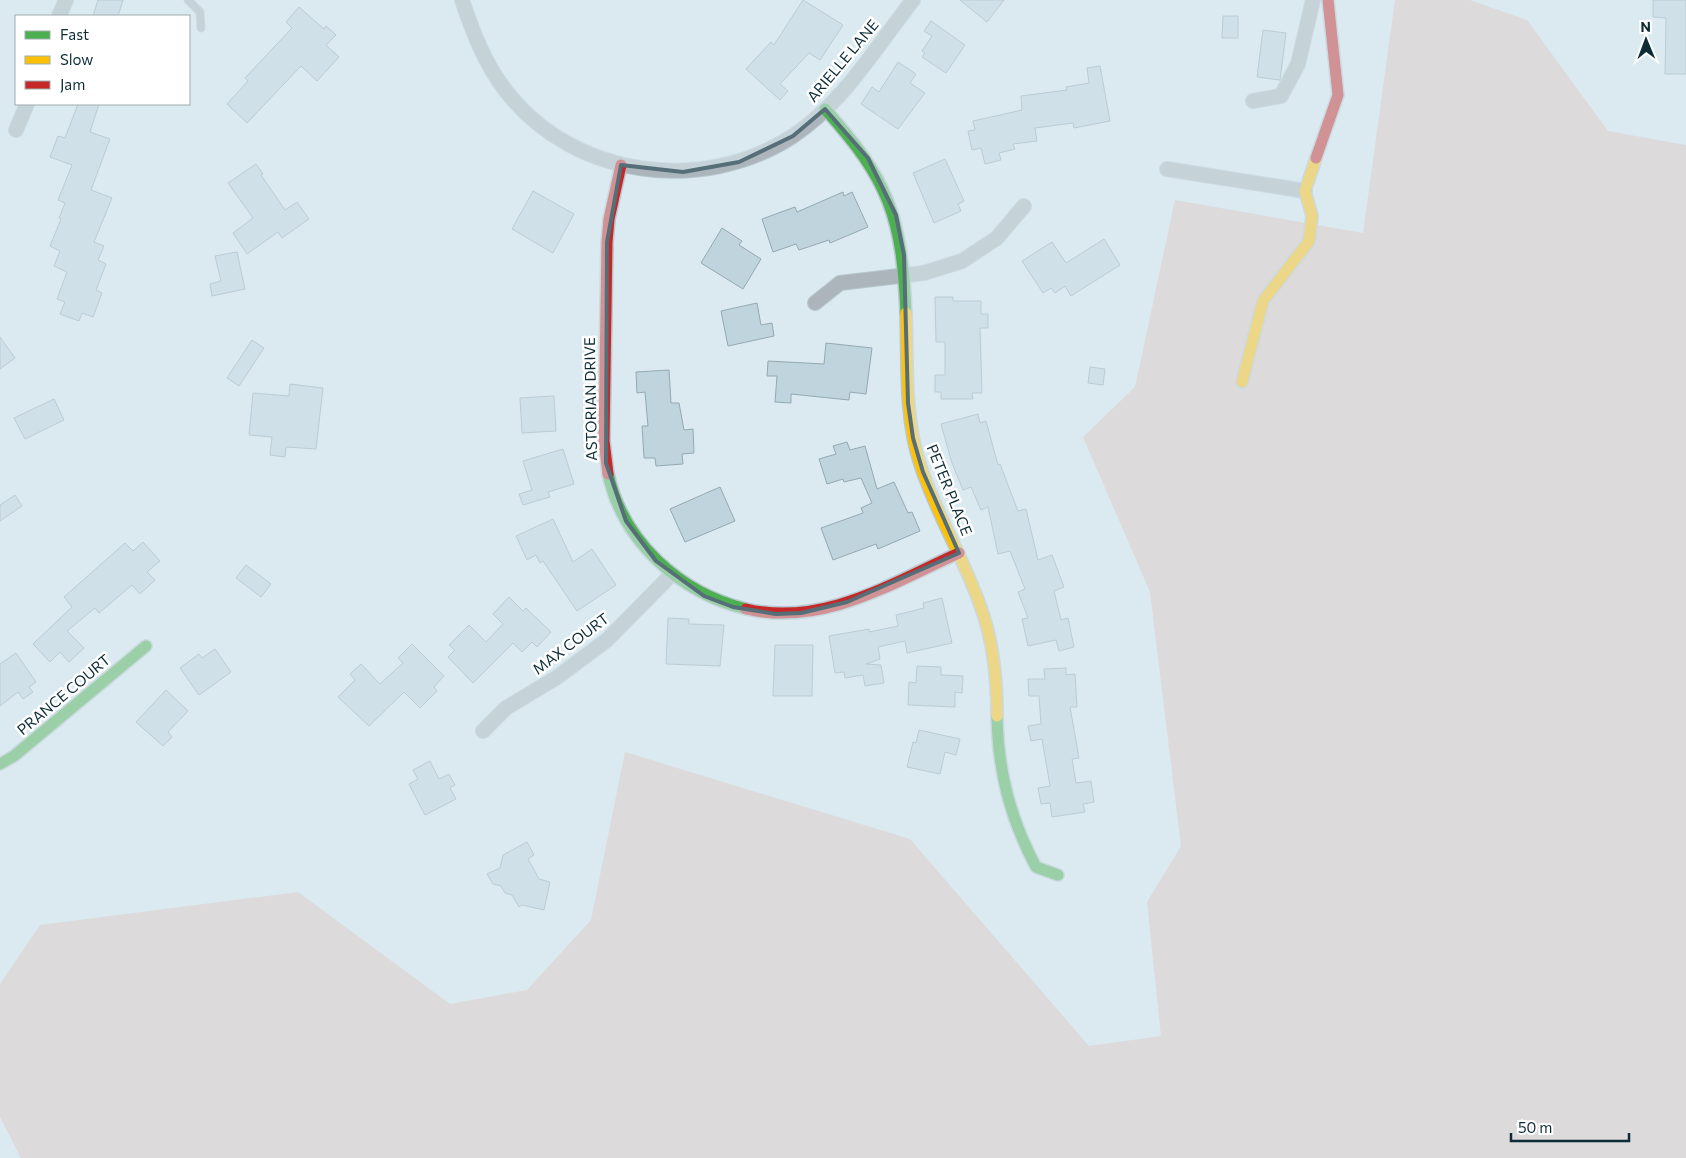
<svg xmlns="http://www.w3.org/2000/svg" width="1686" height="1158" font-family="Commissioner,sans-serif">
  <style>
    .green { fill: #dec8be }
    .building { fill: #c0d4dd; stroke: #94a9b1 }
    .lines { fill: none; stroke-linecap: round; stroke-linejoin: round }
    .lane-casing { stroke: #b8c7ce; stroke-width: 9 }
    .street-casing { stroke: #b8c7ce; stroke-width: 16 }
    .fast-casing { stroke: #b8c7ce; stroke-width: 14 }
    .slow-casing { stroke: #b8c7ce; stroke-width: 14 }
    .jam-casing { stroke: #b8c7ce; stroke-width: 14 }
    .lane { stroke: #abb5bb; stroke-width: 7 }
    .street { stroke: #abb5bb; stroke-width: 14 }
    .fast { stroke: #4caf50; stroke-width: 11 }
    .slow { stroke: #ffc107; stroke-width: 11 }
    .jam { stroke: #c62828; stroke-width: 11 }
    .marked { fill: none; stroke: #556e78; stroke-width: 4; stroke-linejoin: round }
    .labels { text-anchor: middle; stroke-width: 5; stroke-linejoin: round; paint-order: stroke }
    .street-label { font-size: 15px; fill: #0d2c37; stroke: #fff }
  </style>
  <rect width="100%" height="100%" fill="#dbeaf1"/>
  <!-- green -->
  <polygon class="green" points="1395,0 1470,0 1527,20 1608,131 1686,145 1686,1158 21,1158 0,1117 0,984 40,925 298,892 450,1004 527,990 591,920 625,752 910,839 1089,1046 1161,1036 1147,902 1181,846 1150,592 1083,437 1135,387 1175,200 1363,233"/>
  <!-- building -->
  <g class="building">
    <polygon points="98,0 123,0 118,16 93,16"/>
    <polygon points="803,0 843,25 820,60 809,53 780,84 788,91 780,100 746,69 771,42 774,45"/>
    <polygon points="960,0 1004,0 987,22"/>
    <polygon points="1653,0 1686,0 1686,74 1665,74 1666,18 1653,17"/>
    <polygon points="299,7 324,29 326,26 336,35 326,45 339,57 317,81 301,66 247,123 227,104 248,81 245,78 292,28 286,22"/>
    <polygon points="1223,16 1238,16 1238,38 1222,38"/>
    <polygon points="931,21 965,45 946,73 922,57 925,53 922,51 932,36 924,31"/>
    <polygon points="1263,30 1286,33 1280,80 1257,77"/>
    <polygon points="898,62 916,74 910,83 925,93 898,129 861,104 872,87 879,92"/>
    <polygon points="1100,66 1110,121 1074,128 1073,123 1035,128 1037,141 1013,144 1015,149 999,153 1001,160 985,164 981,148 972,150 968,131 975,130 973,121 1022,110 1021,96 1067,90 1066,87 1089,83 1087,68"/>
    <polygon points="78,104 99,104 90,132 110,139 91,190 112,198 94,242 104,246 98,260 106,264 96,290 102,293 93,317 82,313 79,321 60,314 65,302 57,299 67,272 54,266 60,251 50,246 61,219 59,218 65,203 58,200 72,165 50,157 58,136 65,138"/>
    <polygon points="945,159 964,201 958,204 961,211 934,223 913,173"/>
    <polygon points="256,164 263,174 261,175 285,210 297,202 309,219 282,238 278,232 247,254 233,233 253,218 228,183"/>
    <polygon points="533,191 574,214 553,253 512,229"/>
    <polygon points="843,192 844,196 852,192 868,227 830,243 829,240 799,250 796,244 773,252 762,219 795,207 797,212"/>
    <polygon points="722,228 742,241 739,245 761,259 743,289 701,263"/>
    <polygon points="1104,239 1120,265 1071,296 1065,286 1055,293 1051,288 1043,293 1022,261 1052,242 1066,263"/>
    <polygon points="237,252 245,289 212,296 210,284 221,281 215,256"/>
    <polygon points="935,297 953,297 953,301 981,301 981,314 988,314 988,328 980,328 982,393 972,393 973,399 941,399 941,392 935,392 935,375 945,375 945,342 936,342"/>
    <polygon points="757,303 761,325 772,323 774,336 728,346 721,311"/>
    <polygon points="0,337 15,358 0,369"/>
    <polygon points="252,340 264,348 239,386 227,378"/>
    <polygon points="826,343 872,348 866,394 850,392 849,400 791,394 791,403 775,402 777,376 767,376 768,361 824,364"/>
    <polygon points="1090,367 1105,369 1103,385 1088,383"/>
    <polygon points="669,370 671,403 679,403 684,430 693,429 694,453 682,454 683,464 656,466 655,458 644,458 642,426 648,426 645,392 637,393 636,372"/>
    <polygon points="290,384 323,388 316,449 286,447 285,457 270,455 272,437 249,435 253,393 289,396"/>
    <polygon points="554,396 556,431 522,433 520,398"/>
    <polygon points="54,399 64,420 25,439 14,418"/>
    <polygon points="978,414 980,423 986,421 998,465 1000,464 1018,511 1026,509 1038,560 1052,555 1064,587 1054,591 1061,620 1068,618 1074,647 1059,651 1056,640 1028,646 1022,619 1028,618 1018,592 1025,589 1010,551 998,554 988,507 981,510 971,487 963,490 952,463 941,424"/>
    <polygon points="847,442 850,450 865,446 877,489 894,482 908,513 912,512 920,531 878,549 876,544 833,560 821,528 863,513 861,508 872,503 861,478 844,482 843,479 827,484 819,459 836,454 833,446"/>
    <polygon points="563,449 574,484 548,492 550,497 523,505 519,494 532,490 523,461"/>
    <polygon points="720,487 735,521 685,542 670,509"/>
    <polygon points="15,495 22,506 0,521 0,505"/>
    <polygon points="553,519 573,562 592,549 616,585 577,611 543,561 540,563 536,555 527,560 516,536"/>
    <polygon points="143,542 160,561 147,572 155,580 140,594 132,585 99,613 95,608 67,631 84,648 69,662 60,652 50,662 33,644 72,607 64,597 125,543 133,551"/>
    <polygon points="246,565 271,584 261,597 236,578"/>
    <polygon points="509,597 523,611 526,608 551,632 537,647 532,642 522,652 513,643 473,683 448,657 455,650 449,645 469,625 486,642 503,624 493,614"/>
    <polygon points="942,598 952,643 907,653 905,641 878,647 880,659 866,664 881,665 884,683 865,686 863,675 845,678 844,672 835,673 829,636 869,629 869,632 898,626 896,615 924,608 923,603"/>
    <polygon points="668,618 689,619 689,624 724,625 720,666 666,664"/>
    <polygon points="412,644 444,676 434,687 437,691 420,708 404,692 369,726 338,697 355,680 350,674 361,664 380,684 403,663 398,658"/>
    <polygon points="775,645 813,645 812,696 773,696"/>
    <polygon points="215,649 231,672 199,695 180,668 199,654 202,658"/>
    <polygon points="16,653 36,682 29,687 33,692 23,699 18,692 0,706 0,664"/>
    <polygon points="917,666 941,667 941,675 963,676 962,693 955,692 955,707 908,705 909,682 916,683"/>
    <polygon points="1066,668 1066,675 1075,674 1077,707 1070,707 1079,758 1072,759 1076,783 1091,781 1094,802 1083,804 1085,812 1052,817 1050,803 1041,804 1038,788 1050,786 1042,739 1031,741 1028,726 1041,724 1039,696 1029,696 1028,679 1045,679 1044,669"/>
    <polygon points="166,690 188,711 168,732 172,737 163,746 136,722"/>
    <polygon points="919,730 960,739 956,755 945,752 940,774 907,767 913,742 916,743"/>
    <polygon points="430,761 439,779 449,774 455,785 450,788 456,799 425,815 409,784 418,779 413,770"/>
    <polygon points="527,842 534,855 528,859 539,879 550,882 544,910 522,905 519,907 512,895 505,893 501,886 493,884 487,874 500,868 503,855"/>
  </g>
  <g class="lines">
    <defs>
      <polyline id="lane" points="188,0 200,12 201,28"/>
      <g id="street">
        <path d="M462,0C473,33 485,64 506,91C573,178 703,195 793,136C843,103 877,46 913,0"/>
        <polyline points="59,16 66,0"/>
        <polyline points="1253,101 1281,96 1298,64 1313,0"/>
        <polyline points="16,130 27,104"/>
        <polyline points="1167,169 1305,191"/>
        <polyline points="815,303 840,283 924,273 962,261 997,238 1024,206"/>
        <polyline points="483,731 506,708 556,678 607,640 671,575"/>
      </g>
      <g id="fast">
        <path d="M825,109C889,180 902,217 906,313"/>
        <path d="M608,474C623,542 680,593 746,609"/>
        <path d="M997,716C998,771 1010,818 1036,867L1058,875"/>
        <polyline points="0,764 14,756 146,646"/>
      </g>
      <g id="slow">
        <path d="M906,313C908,363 904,416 920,464C936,514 964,558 981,608C994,643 997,679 997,716"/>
        <polyline points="1242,382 1263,301 1309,241 1312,216 1305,191 1316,158"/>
      </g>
      <g id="jam">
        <polyline points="1316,158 1338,95 1328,0"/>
        <polyline points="608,474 604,441 607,242 609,219 621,165"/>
        <path d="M746,609C823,627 892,583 959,553"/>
      </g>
    </defs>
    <!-- lane casing -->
    <use href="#lane" class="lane-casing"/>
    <!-- street casing -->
    <use href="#street" class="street-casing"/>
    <!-- fast casing -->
    <use href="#fast" class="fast-casing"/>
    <!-- slow casing -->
    <use href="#slow" class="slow-casing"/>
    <!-- jam casing -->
    <use href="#jam" class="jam-casing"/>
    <!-- lane -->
    <use href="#lane" class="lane"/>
    <!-- street -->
    <use href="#street" class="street"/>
    <!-- fast -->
    <use href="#fast" class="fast"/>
    <!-- slow -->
    <use href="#slow" class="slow"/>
    <!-- jam -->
    <use href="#jam" class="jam"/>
  </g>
  <!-- marked area -->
  <path d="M0 0H1686V1158H0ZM825,109L868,158L896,215L904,255L908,403L913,438L923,472L959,553L847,602L801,613L776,614L733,607L704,596L656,561L626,521L606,463L607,242L621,165L683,172L739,162L793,136Z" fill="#dbeaf1" fill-opacity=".55" fill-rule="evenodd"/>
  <path class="marked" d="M825,109L868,158L896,215L904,255L908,403L913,438L923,472L959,553L847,602L801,613L776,614L733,607L704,596L656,561L626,521L606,463L607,242L621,165L683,172L739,162L793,136Z"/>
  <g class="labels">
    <!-- street labels -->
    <g class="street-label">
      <text transform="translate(843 61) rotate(-50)" y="5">ARIELLE LANE</text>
      <text transform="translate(591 399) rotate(-91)" y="5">ASTORIAN DRIVE</text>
      <text transform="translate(949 490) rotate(68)" y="5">PETER PLACE</text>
      <text transform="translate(571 644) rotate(-37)" y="5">MAX COURT</text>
      <text transform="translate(64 695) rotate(-40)" y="5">PRANCE COURT</text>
    </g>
  </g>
  <!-- legend -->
  <rect x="15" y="15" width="175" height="90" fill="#ffffff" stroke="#9eabaf"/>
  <rect x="25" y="31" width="25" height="8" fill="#4caf50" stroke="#9eabaf"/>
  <text x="60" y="40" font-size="15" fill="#0d2c37">Fast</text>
  <rect x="25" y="56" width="25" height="8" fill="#ffc107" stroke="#9eabaf"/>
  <text x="60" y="65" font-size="15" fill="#0d2c37">Slow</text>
  <rect x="25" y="81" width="25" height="8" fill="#c62828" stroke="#9eabaf"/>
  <text x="60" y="90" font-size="15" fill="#0d2c37">Jam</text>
  <!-- north arrow -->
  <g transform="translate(1646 40) rotate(359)" stroke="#ffffff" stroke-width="4" paint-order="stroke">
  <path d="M0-4L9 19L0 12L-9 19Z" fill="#0d2c37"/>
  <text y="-8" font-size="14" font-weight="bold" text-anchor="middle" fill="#0d2c37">N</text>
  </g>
  <!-- scale -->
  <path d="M1511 1133v8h118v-8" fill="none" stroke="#0d2c37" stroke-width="2.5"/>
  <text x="1518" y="1133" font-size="15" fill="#0d2c37" stroke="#ffffff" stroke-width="4" paint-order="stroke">50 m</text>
</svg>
